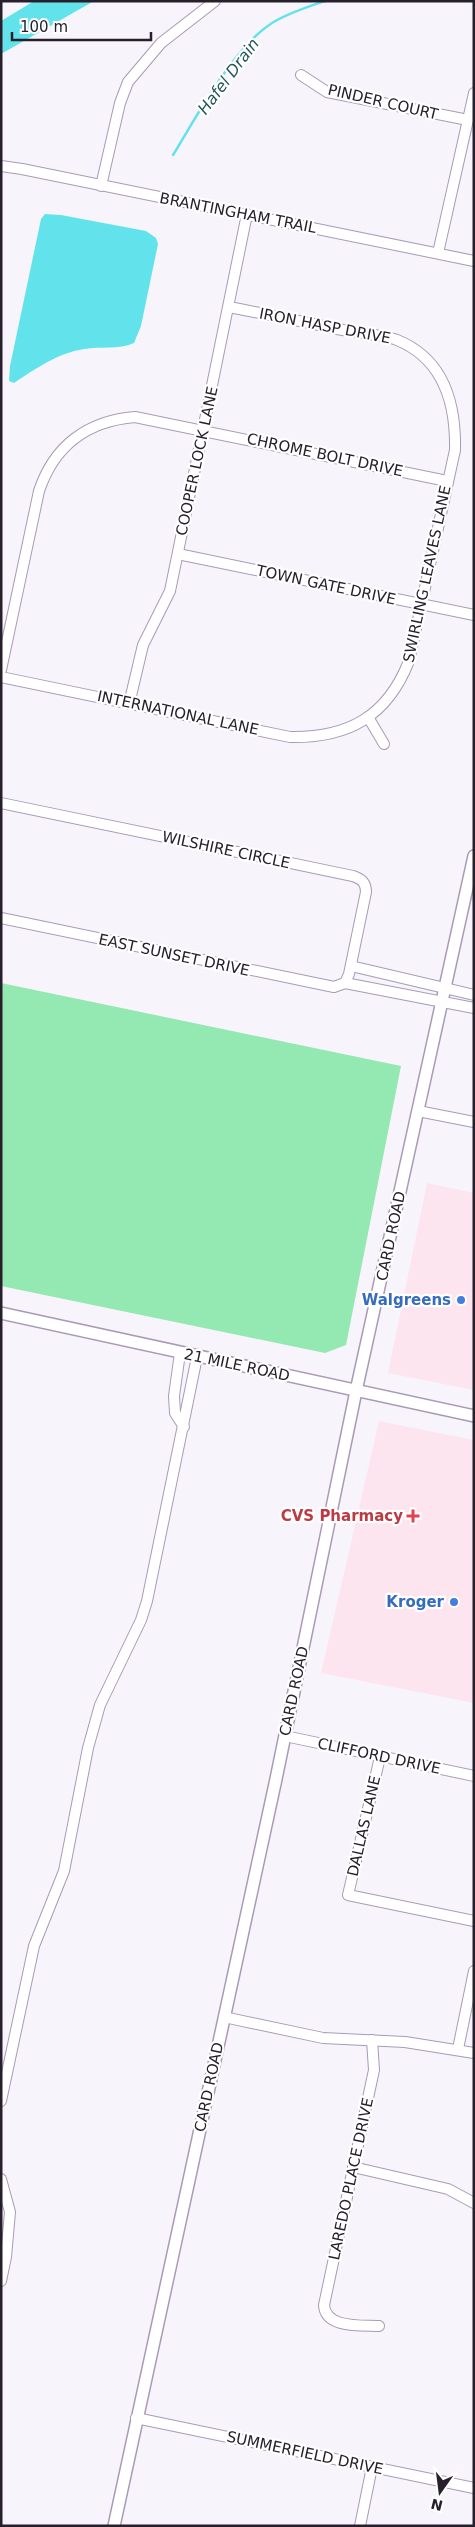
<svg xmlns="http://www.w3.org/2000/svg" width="475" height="2527" font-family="'DejaVu Sans',sans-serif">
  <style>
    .commercial { fill: #fde5f0 }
    .green { fill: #94e8b2 }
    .water { fill: #62e3eb }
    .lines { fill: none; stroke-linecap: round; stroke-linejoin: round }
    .stream { stroke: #62e3eb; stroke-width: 2.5 }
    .minor-casing { stroke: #aa9ab7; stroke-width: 12 }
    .tertiary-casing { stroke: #aa9ab7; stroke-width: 14 }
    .minor { stroke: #fff; stroke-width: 10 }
    .tertiary { stroke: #fff; stroke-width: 11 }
    .shop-dot { fill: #3f7fe0; stroke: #fff; stroke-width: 2 }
    .health-dot { fill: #e0444e; stroke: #fff; stroke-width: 2 }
    .labels { text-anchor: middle; stroke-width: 4.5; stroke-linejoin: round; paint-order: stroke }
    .street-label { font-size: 15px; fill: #27202c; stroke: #fff }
    .shop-label { font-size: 15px; font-weight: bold; fill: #366cbe; stroke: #fff; text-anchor: end }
    .health-label { font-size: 15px; font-weight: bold; fill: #be3a42; stroke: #fff; text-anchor: end }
    .water-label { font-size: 16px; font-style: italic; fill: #1f565a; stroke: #fff }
  </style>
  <rect width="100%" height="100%" fill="#f8f4fb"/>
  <!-- commercial -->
  <g class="commercial">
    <polygon points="427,1183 474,1193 474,1390 388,1373"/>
    <polygon points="379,1421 474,1440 474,1703 321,1673"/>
  </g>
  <!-- green -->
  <polygon class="green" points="1,983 401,1066 346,1345 325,1353 1,1286"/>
  <!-- water -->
  <g class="water">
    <polygon points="34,1 94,1 1,54 1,21"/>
    <path d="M45,214L61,215L146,231L156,238L158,244L141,326L134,343C118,350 101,346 84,349C58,353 35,369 14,383L9,381L10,366L41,219Z"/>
  </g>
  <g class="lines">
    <!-- stream -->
    <path class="stream" d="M173,155C197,116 233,48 272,23C288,13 307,7 325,1"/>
    <defs>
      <g id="minor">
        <polyline points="301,75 327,92 468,120"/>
        <polyline points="1,166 22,169 474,261"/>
        <polyline points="101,186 120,103 128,82 161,43 215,1"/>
        <polyline points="438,253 474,93"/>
        <polyline points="178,554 474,615"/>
        <path d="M1,670L39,491C54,446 87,421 135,417L447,481"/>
        <path d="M1,677L290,737C348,738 387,717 409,661L455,450C456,404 444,359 397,340C385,335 352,332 337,329C301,321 265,314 229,307"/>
        <polyline points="129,704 143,645 170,591 247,214"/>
        <polyline points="368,717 384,744"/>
        <path d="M1,803L353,876C362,879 366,883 366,892L349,974L345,983L334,987L1,918"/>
        <polyline points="351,966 474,995"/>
        <polyline points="345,983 474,1008"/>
        <polyline points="418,1111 474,1122"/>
        <polyline points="180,1353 174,1396 175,1413 184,1427"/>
        <polyline points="285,1736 474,1776"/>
        <polyline points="380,1757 348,1895 474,1921"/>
        <polyline points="224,2017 323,2038 405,2042 474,2053"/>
        <path d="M372,2040L374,2070L324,2305C325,2329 363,2325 379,2326"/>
        <polyline points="458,2049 474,1971"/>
        <polyline points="1,2101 34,1946 64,1871 88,1748 100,1705 141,1620 147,1601 197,1357"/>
        <polyline points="353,2167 448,2189 474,2203"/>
        <polyline points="1,2179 10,2212 6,2257 1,2281"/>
        <polyline points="136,2418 474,2488"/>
        <polyline points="360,2526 372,2467"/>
      </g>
      <g id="tertiary">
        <polyline points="1,1313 474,1416"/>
        <polyline points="114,2526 276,1779 356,1391 474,856"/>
      </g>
    </defs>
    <!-- minor casing -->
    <use href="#minor" class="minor-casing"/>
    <!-- tertiary casing -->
    <use href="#tertiary" class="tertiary-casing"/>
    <!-- minor -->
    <use href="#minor" class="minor"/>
    <!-- tertiary -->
    <use href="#tertiary" class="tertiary"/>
  </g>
  <!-- markers -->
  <g class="shop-dot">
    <circle cx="461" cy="1300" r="5"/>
    <circle cx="454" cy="1602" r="5"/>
  </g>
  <path class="health-dot" d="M410.5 1508.5h5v5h5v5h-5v5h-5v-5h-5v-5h5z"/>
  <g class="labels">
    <!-- street labels -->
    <g class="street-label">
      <text transform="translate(383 102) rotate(13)" y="5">PINDER COURT</text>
      <text transform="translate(238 213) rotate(11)" y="5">BRANTINGHAM TRAIL</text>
      <text transform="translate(325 326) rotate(11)" y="5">IRON HASP DRIVE</text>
      <text transform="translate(325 455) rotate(12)" y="5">CHROME BOLT DRIVE</text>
      <text transform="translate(197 461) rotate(-78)" y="5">COOPER LOCK LANE</text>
      <text transform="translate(427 574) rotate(-78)" y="5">SWIRLING LEAVES LANE</text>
      <text transform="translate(326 585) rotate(12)" y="5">TOWN GATE DRIVE</text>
      <text transform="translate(178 713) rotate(12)" y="5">INTERNATIONAL LANE</text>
      <text transform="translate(226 850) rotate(12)" y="5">WILSHIRE CIRCLE</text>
      <text transform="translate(174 955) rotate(12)" y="5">EAST SUNSET DRIVE</text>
      <text transform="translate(391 1236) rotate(-78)" y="5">CARD ROAD</text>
      <text transform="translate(237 1365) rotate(12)" y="5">21 MILE ROAD</text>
      <text transform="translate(294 1691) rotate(-78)" y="5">CARD ROAD</text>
      <text transform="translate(379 1756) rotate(12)" y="5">CLIFFORD DRIVE</text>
      <text transform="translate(364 1826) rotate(-77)" y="5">DALLAS LANE</text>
      <text transform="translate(209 2087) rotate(-78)" y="5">CARD ROAD</text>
      <text transform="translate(351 2179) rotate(-78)" y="5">LAREDO PLACE DRIVE</text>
      <text transform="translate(305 2453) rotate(12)" y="5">SUMMERFIELD DRIVE</text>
    </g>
    <!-- shop labels -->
    <g class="shop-label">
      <text x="451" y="1305">Walgreens</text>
      <text x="444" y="1607">Kroger</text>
    </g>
    <!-- health labels -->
    <g class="health-label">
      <text x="403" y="1521">CVS Pharmacy</text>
    </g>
    <!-- water labels -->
    <g class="water-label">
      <text transform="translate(228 76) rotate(-53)" y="6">Hafel Drain</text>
    </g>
  </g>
  <!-- border -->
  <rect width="475" height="2527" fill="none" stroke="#27202c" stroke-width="5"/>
  <!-- north arrow -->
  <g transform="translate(440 2492) rotate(194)" stroke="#ffffff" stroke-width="4" paint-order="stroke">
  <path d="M0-4L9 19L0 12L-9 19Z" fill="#27202c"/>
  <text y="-8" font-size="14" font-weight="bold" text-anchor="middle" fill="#27202c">N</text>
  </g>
  <!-- scale -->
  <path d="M12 32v8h139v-8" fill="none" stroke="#27202c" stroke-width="2.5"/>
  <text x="20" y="32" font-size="15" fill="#27202c" stroke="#ffffff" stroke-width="4" paint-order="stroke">100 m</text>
</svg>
